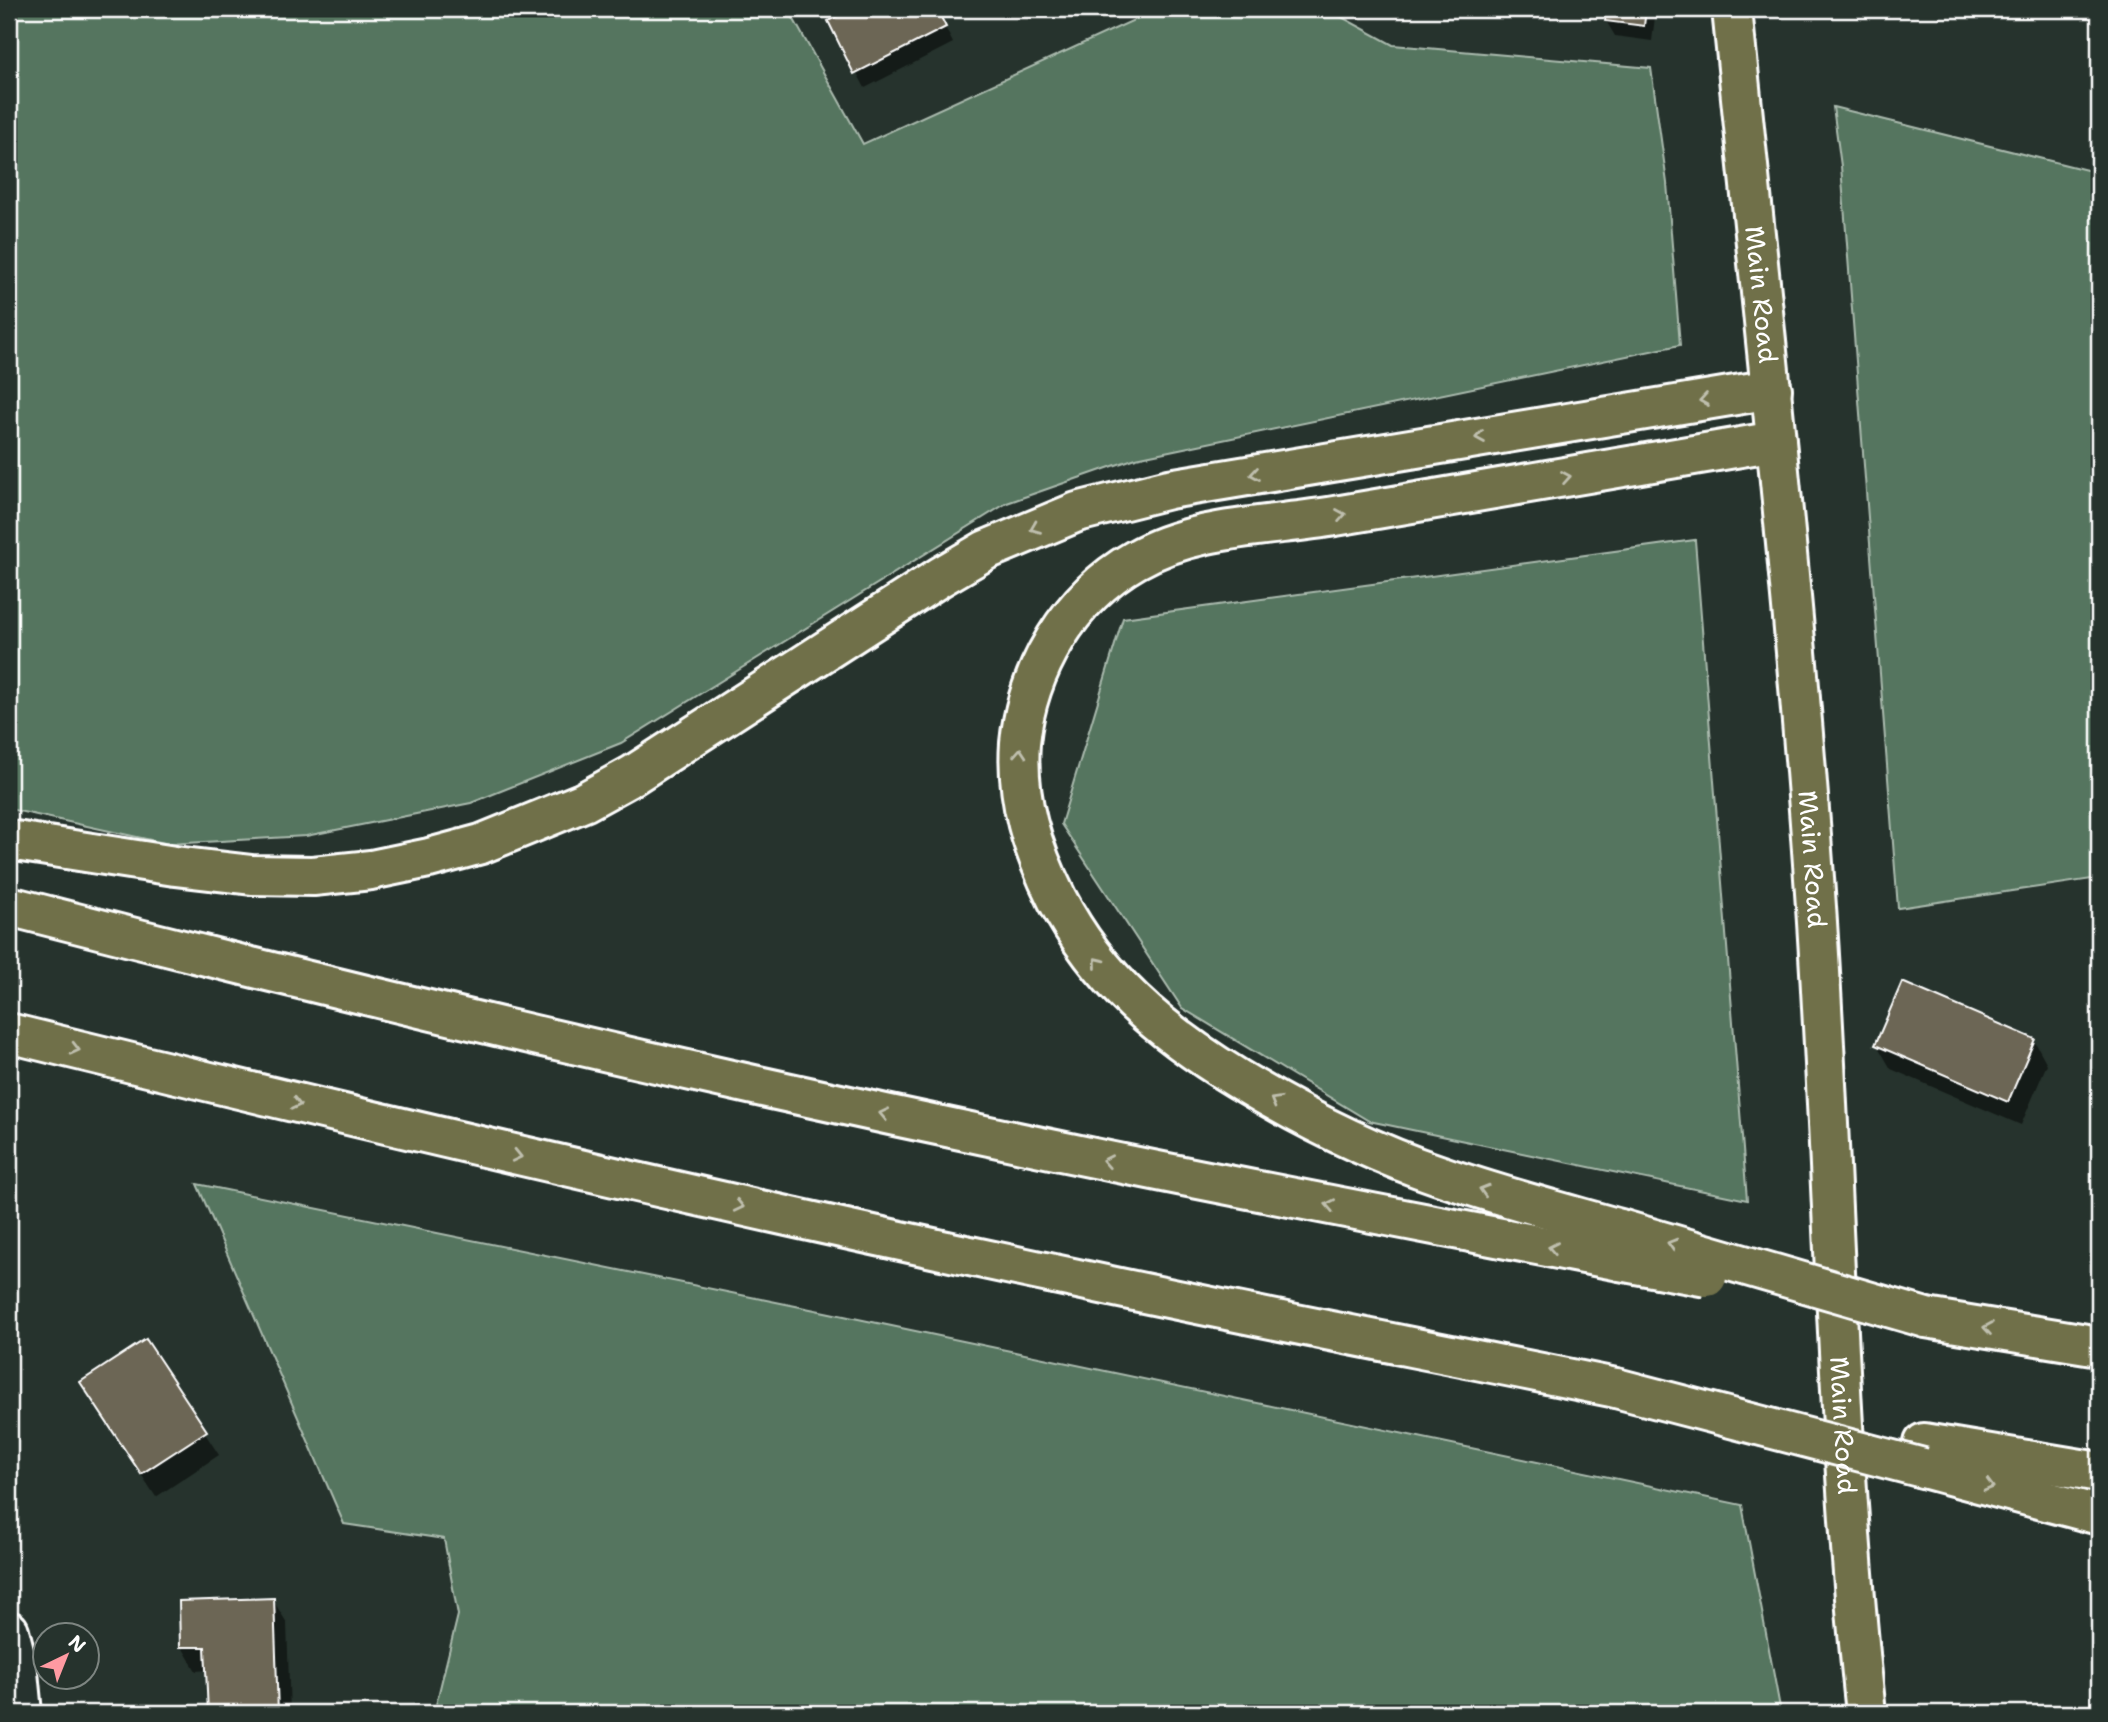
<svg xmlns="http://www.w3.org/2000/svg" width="2108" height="1722" font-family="'Shantell Sans',sans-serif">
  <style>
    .green { fill: #55755e; stroke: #aabaae; stroke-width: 2 }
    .shadow { fill: #0007 }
    .building { fill: #6c6655; stroke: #fff; stroke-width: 2 }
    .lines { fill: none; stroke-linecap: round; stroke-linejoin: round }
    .street-casing { stroke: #fff; stroke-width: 44 }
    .primary-casing { stroke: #fff; stroke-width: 44 }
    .highway-casing { stroke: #fff; stroke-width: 44 }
    .street { stroke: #26332d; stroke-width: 38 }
    .primary { stroke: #70704a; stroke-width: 38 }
    .highway { stroke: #70704a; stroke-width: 38 }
    .highway-bridge-casing { stroke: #fff; stroke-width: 44; stroke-linecap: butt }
    .highway-bridge { stroke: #70704a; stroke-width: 38 }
    .oneway { stroke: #bfbfae }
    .labels { text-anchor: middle; stroke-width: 6; stroke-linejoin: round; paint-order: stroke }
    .street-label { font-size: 26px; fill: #fff; stroke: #26332d }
  </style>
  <rect width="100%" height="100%" fill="#26332d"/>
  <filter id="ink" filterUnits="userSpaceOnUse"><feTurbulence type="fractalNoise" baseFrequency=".0143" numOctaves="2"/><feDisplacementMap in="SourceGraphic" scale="14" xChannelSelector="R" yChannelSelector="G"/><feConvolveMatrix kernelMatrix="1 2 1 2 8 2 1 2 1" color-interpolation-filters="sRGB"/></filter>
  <g filter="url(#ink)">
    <!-- green -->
    <g class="green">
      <polygon points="9,9 802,9 792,16 863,144 1158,9 1327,9 1393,45 1651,68 1667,183 1680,345 1136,458 1007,503 621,743 471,803 306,836 169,844 9,809"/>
      <polygon points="1833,107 2099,173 2099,878 1898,908 1841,166"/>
      <polygon points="1695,540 1747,1200 1369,1121 1182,1008 1061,824 1123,618"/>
      <polygon points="197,1184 825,1312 1742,1505 1781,1713 434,1713 458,1615 444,1539 344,1524"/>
    </g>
    <!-- shadow -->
    <g class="shadow">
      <polygon points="855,9 936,9 953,43 865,88 830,22"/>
      <polygon points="1567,9 1656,9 1652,41 1615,36 1606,21 1607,15"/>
      <polygon points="2034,1040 2047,1064 2021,1125 1891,1069 1877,1045"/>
      <polygon points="145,1341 219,1455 156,1497 96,1406"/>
      <polygon points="273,1600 287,1623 290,1713 209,1713 208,1670 196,1671 182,1647"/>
    </g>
    <!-- building -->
    <g class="building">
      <polygon points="851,9 937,9 946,27 854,74 828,21"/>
      <polygon points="1606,9 1646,9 1644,26 1605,21"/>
      <polygon points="1902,982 2035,1039 2008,1102 1875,1045"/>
      <polygon points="146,1339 207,1431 141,1474 80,1382"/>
      <polygon points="274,1598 278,1713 208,1713 205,1647 180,1647 179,1601"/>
    </g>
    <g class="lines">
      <defs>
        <polyline id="street" points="9,1631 17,1662 22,1713"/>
        <g id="primary">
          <path id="s1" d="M1732,9C1762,308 1796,607 1816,907C1834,1176 1837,1446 1866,1713"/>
        </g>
        <g id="highway">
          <polyline points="9,840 175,866 252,875 313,876 371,870 429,858 481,844 584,802 633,775 940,577 986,550 1077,512 1169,489 1772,389"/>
          <path d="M9,906C370,999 734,1084 1099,1159C1273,1195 1447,1227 1620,1261"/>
          <path d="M9,1033C362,1120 717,1203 1073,1278C1253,1317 1435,1351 1616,1388"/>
          <path d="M1620,1229C1560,1212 1498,1196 1439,1175C1368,1151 1301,1117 1238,1079C1161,1032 1099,980 1057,899C1032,849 1016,799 1020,743C1027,670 1070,597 1135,560C1194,526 1269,527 1335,516C1482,491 1629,466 1776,441"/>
          <polyline points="1926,1318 2099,1346"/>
          <polyline points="1924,1443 2099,1472"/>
          <polyline points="1923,1468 2099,1515"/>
        </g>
      </defs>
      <!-- street casing -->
      <use href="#street" class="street-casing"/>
      <!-- primary casing -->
      <use href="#primary" class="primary-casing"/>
      <!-- highway casing -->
      <use href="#highway" class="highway-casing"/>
      <!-- street -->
      <use href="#street" class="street"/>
      <!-- primary -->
      <use href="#primary" class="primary"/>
      <!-- highway -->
      <use href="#highway" class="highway"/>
      <defs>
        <g id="highway-bridge">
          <polyline points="1620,1229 1926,1318"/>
          <polyline points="1620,1261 1707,1277"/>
          <polyline points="1616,1388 1923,1468"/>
        </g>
      </defs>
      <!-- highway-bridge casing -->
      <use href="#highway-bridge" class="highway-bridge-casing"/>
      <!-- highway-bridge -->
      <use href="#highway-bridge" class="highway-bridge"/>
    </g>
    <!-- one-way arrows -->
    <defs><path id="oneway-chevron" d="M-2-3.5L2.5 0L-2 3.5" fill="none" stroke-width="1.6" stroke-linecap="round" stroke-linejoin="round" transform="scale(1.75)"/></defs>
    <g class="oneway">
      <use href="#oneway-chevron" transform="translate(1704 400) rotate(171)"/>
      <use href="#oneway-chevron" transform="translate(1480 437) rotate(171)"/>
      <use href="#oneway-chevron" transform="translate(1255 474) rotate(171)"/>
      <use href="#oneway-chevron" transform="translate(1566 477) rotate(-10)"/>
      <use href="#oneway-chevron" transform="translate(1341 515) rotate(-10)"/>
      <use href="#oneway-chevron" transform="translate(1035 528) rotate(158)"/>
      <use href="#oneway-chevron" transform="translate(1020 753) rotate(-86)"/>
      <use href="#oneway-chevron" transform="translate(1098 962) rotate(-129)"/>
      <use href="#oneway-chevron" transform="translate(75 1049) rotate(14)"/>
      <use href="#oneway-chevron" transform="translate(1275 1101) rotate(-150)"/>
      <use href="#oneway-chevron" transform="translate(296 1104) rotate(13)"/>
      <use href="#oneway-chevron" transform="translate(884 1114) rotate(-168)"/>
      <use href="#oneway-chevron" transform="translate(517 1156) rotate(13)"/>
      <use href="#oneway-chevron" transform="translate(1107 1161) rotate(-169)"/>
      <use href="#oneway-chevron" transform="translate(1484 1190) rotate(-163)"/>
      <use href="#oneway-chevron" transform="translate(1330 1205) rotate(-169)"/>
      <use href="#oneway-chevron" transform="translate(739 1206) rotate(13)"/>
      <use href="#oneway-chevron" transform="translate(1672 1244) rotate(-164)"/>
      <use href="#oneway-chevron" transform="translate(1553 1248) rotate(-169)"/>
      <use href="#oneway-chevron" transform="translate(1988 1328) rotate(-171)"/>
      <use href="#oneway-chevron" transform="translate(1989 1486) rotate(15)"/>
    </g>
  </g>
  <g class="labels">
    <!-- street labels -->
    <g class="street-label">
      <text dy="9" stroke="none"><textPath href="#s1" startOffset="287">Main Road</textPath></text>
      <text dy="9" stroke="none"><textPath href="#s1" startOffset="854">Main Road</textPath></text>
      <text dy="9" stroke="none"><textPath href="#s1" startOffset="1421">Main Road</textPath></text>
    </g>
  </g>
  <!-- margin -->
  <rect width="2108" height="1722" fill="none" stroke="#26332d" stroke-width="35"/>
  <rect x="18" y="18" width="2073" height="1687" fill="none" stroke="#fff" stroke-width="2.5" filter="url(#ink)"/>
  <!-- north arrow -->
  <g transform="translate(66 1656) rotate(43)"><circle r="33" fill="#26332d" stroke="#7d8581" stroke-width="2"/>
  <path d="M0-5L12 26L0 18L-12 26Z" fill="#ff9aa2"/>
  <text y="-10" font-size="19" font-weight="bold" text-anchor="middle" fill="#ffffff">N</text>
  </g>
</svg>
